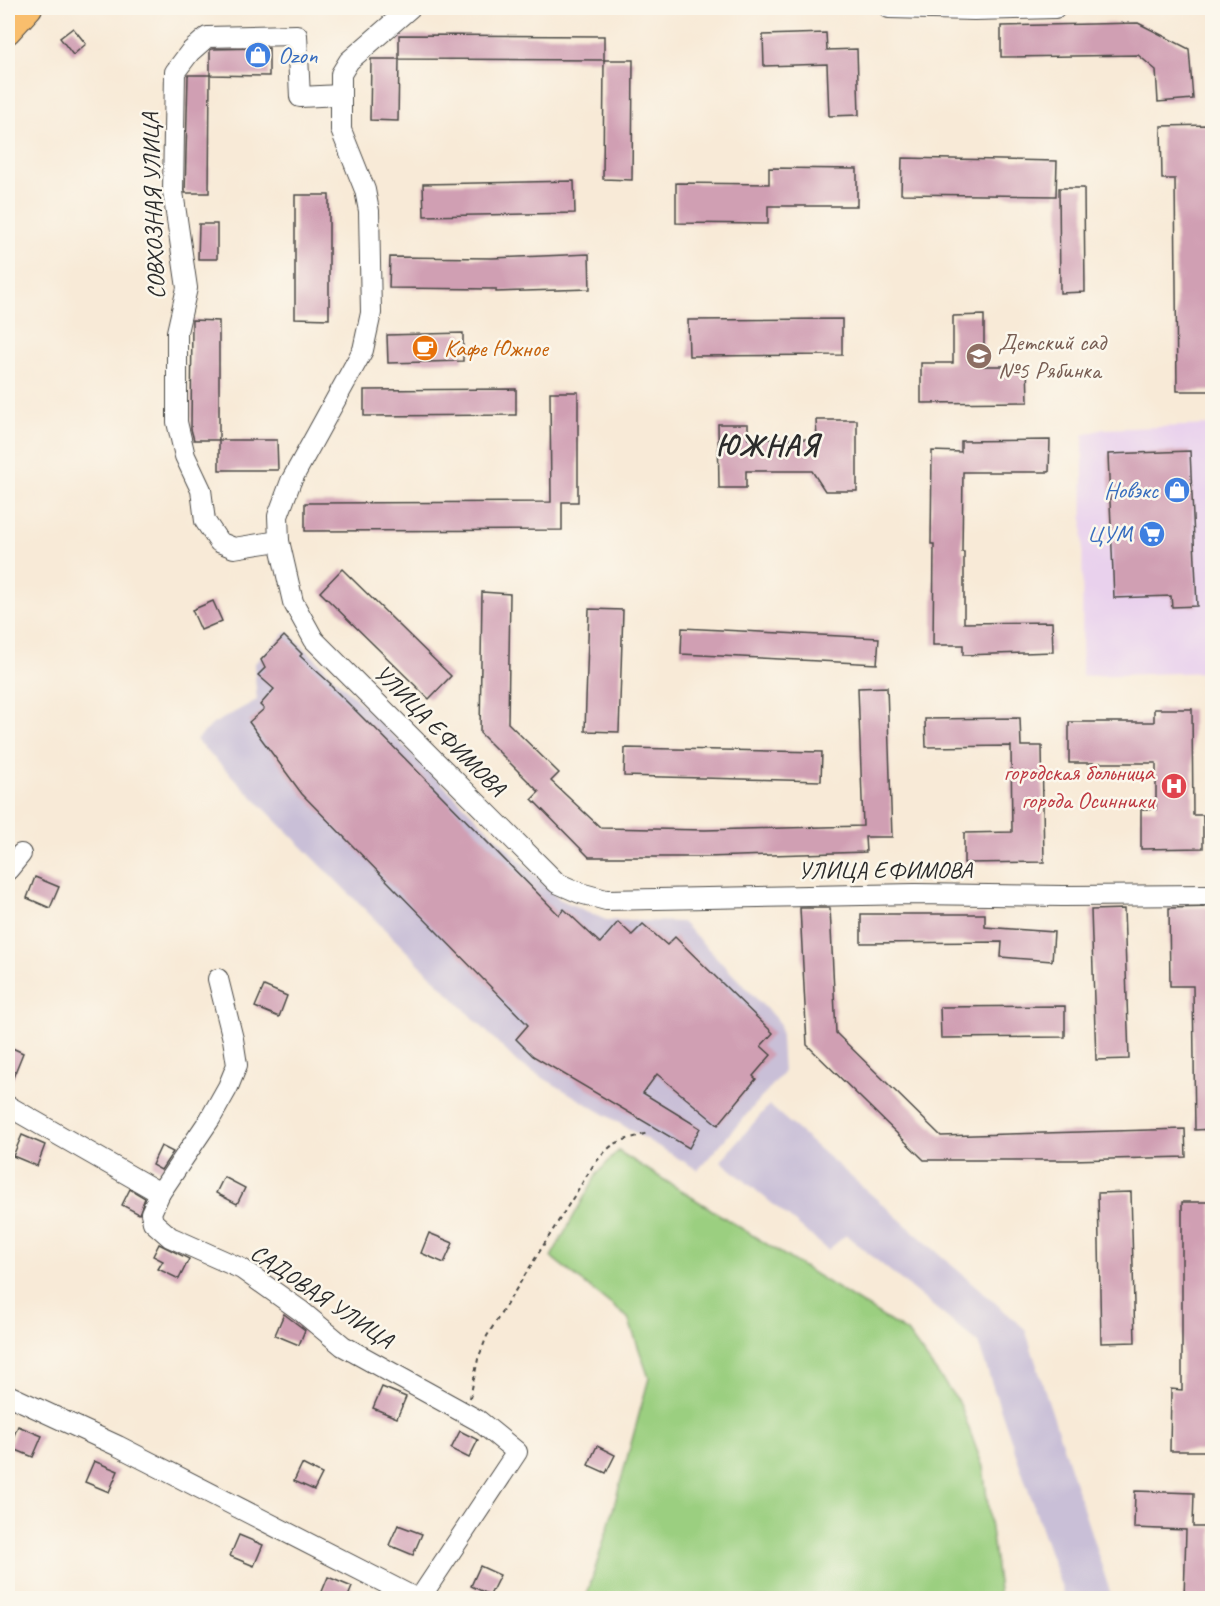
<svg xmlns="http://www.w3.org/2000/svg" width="1220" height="1606" font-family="Caveat,sans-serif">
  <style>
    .built { fill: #e9d1ed }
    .industrial { fill: #c9bfd7 }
    .green { fill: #9bcf80; stroke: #637d56; stroke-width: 1.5 }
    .building { fill: #d09fb3 }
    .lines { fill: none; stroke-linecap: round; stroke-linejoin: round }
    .minor-casing { stroke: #4a4845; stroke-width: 22 }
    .major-casing { stroke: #4a4845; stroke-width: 26 }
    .path { stroke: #4a4845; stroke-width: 2; stroke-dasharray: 4.5 4.5; stroke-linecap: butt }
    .minor { stroke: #fff; stroke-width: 20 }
    .major { stroke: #f9be6d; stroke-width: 24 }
    .labels { text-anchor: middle; stroke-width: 5; stroke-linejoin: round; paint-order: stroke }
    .shop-label { font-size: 24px; fill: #366cbe; stroke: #fbf7ec; text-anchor: end }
    .street-label { font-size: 24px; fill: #2b2b2b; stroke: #fbf7ec }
    .education-label { font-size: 24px; fill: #785e54; stroke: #fbf7ec; text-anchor: start }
    .food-label { font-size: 24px; fill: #c56008; stroke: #fbf7ec; text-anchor: start }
    .health-label { font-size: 24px; fill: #be3a42; stroke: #fbf7ec; text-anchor: end }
    .district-label { font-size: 30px; font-weight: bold; letter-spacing: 1.5px; fill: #2b2b2b; stroke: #fbf7ec }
  </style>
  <rect width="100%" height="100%" fill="#fbf7ec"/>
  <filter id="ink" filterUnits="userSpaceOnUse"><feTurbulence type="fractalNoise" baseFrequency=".0167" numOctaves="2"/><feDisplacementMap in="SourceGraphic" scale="12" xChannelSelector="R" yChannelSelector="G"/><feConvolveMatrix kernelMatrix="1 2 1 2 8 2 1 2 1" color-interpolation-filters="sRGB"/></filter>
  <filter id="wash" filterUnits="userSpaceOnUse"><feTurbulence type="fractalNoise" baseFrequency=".008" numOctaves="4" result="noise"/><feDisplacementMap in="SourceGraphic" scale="24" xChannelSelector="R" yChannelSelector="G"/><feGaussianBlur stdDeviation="1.35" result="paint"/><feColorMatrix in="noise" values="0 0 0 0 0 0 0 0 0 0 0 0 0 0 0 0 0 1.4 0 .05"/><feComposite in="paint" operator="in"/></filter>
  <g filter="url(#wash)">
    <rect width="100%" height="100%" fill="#f8ead7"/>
    <!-- built -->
    <polygon class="built" points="1212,425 1212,672 1082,676 1083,435 1103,429"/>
    <!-- industrial -->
    <g class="industrial">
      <polygon points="287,631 559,899 606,920 682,922 780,1023 783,1073 698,1170 518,1063 196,740 213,724 257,700 254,664"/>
      <polygon points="769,1105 1025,1329 1112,1598 1065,1598 978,1343 846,1235 828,1250 721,1161"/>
    </g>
    <!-- green -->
    <polygon class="green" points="618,1151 907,1332 960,1404 983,1467 1000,1598 586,1598 609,1524 649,1378 628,1318 551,1257 597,1174"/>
    <g id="blocks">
      <!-- building -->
      <g class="building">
        <polygon points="1138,23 1189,49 1193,99 1158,102 1156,70 1138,55 1001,57 1001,26"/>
        <polygon points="73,28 86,44 73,55 60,38"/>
        <polygon points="826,33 827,50 857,49 859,115 829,116 827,64 764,66 763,35"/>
        <polygon points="399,35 604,36 604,60 399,59"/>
        <polygon points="269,48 269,76 210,75 210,50 212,49"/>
        <polygon points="371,59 399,59 398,121 370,120"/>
        <polygon points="604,60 633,60 632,180 603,179"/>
        <polygon points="188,75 210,75 209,193 185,193"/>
        <polygon points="1210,125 1212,391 1177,391 1175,179 1162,179 1161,126"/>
        <polygon points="902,158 1057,161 1056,196 901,194"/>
        <polygon points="769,168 857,169 857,206 768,206 768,224 676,223 676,183 769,184"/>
        <polygon points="574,181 575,213 424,216 423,184"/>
        <polygon points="1059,188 1084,188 1085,292 1060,293"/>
        <polygon points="295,195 329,195 329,319 295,318"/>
        <polygon points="199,224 217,224 217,259 198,259"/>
        <polygon points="589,254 590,289 496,292 496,289 389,288 390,257 492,258"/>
        <polygon points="984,315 984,366 1027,366 1028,402 921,403 921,363 953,363 953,316"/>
        <polygon points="842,319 842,355 689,356 688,320"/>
        <polygon points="192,320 219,321 219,440 194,440 191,429"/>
        <polygon points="463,333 463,361 388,363 387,335"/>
        <polygon points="516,389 516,415 364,416 364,390"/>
        <polygon points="550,392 578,392 578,502 562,502 562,530 305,531 305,503 551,502"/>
        <polygon points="816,420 857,420 857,491 825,491 812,471 746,471 746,488 719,488 718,424 748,424 748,439 817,439"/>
        <polygon points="219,440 277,440 278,470 219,470"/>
        <polygon points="1050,440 1049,472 963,472 962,552 964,552 964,623 1052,622 1053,652 963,655 963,645 933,645 934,544 931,544 932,451 961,452 961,441"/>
        <polygon points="1190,451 1197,606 1172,607 1171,596 1114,598 1108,454"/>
        <polygon points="342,569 451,676 429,699 320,592"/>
        <polygon points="482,592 510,594 508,723 559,773 551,781 601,828 705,830 863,826 858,688 887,687 892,837 865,837 866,852 706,857 589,857 532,799 539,792 480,733"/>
        <polygon points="213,601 222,621 201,630 192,610"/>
        <polygon points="589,609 623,610 619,732 585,731"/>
        <polygon points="682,628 879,638 877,664 681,654"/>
        <polygon points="284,636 302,654 300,656 331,684 330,685 370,725 371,724 559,915 564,909 600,943 618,922 632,935 643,924 667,945 675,937 773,1033 761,1046 771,1055 753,1076 756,1079 718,1125 657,1074 643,1093 700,1128 689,1148 533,1056 516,1039 528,1025 302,794 249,722 264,709 260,705 274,689 258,675 265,668 261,660"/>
        <polygon points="1154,709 1192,709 1193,815 1203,815 1203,848 1141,849 1141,809 1156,809 1156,763 1069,763 1069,722 1154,722"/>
        <polygon points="1020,718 1021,746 1042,746 1044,862 964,863 964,833 1012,832 1011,746 926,747 925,719"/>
        <polygon points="625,748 822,752 821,781 624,776"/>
        <polygon points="35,877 59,887 50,908 27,898"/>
        <polygon points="1212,907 1212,1129 1195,1130 1193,986 1170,986 1169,908"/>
        <polygon points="800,908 830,908 836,1033 941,1136 1185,1129 1186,1157 1072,1160 924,1160 807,1045"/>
        <polygon points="1124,909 1129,1059 1096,1060 1091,910"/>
        <polygon points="861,914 985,914 985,927 1054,932 1052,961 1001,957 1002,942 861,943"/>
        <polygon points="264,986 287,996 279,1017 255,1007"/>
        <polygon points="1065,1006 1065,1037 941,1038 940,1007"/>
        <polygon points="8,1046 23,1053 8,1090"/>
        <polygon points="22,1135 45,1145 37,1166 13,1156"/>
        <polygon points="161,1146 173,1152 161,1170 152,1165"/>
        <polygon points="224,1177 245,1188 237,1204 216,1193"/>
        <polygon points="130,1189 145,1198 139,1214 122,1205"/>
        <polygon points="1131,1192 1135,1342 1101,1343 1098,1193"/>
        <polygon points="1182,1202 1212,1202 1212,1451 1170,1451 1171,1389 1182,1390"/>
        <polygon points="429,1233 453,1243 444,1263 421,1253"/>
        <polygon points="159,1244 189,1259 179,1279 158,1269 163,1261 153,1256"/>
        <polygon points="284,1314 305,1330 299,1345 275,1335"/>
        <polygon points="382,1387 406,1397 397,1418 373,1408"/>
        <polygon points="18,1426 42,1436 33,1457 9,1447"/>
        <polygon points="460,1431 478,1440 469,1458 451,1449"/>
        <polygon points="597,1446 615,1455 606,1473 588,1465"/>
        <polygon points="94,1461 118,1471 109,1492 85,1482"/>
        <polygon points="302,1464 322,1474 314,1490 294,1481"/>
        <polygon points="1135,1491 1194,1493 1193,1527 1212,1527 1212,1599 1184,1599 1186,1530 1134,1528"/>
        <polygon points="398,1525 422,1534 413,1555 389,1545"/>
        <polygon points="239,1535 263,1545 254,1566 230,1556"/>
        <polygon points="480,1566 500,1575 490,1595 471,1586"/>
        <polygon points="328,1577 352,1587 347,1599 319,1599"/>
      </g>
    </g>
  </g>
  <g filter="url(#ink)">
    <use href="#blocks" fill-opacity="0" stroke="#4a4845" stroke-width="1.5"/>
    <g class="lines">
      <defs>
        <g id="minor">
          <polyline points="410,8 349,61 341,74 341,130 365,190 369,211 371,313 363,350 291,481 278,516 279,541 293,602 314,640 557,883 580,893 606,900 915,894 1063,896 1212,895"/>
          <polyline points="889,8 974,10 1055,8"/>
          <polyline points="279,541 234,548 219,542 205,521 201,490 185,456 177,422 177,332 187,288 173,192 175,72 190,52 207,37 297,35 300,97 340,95"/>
          <polyline points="8,870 21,854"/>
          <polyline points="8,1106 160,1193 151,1213 153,1222 170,1237 242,1269 301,1311 343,1346 479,1421 517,1452 420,1598"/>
          <polyline points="160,1193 210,1119 228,1087 237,1065 233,1039 218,979"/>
          <polyline points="8,1395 118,1446 415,1598"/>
        </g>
        <polyline id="major" points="8,32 30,8"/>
      </defs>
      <!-- minor casing -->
      <use href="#minor" class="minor-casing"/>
      <!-- major casing -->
      <use href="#major" class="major-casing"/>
      <!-- path -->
      <path class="path" d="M470,1398L478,1359L487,1336L594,1164C602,1156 608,1146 619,1142C628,1138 637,1137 647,1133"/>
      <!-- minor -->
      <use href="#minor" class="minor"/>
      <!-- major -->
      <use href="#major" class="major"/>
    </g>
  </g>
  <!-- icons -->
  <defs>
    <symbol id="shop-disc" viewBox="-11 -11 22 22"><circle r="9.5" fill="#3f7fe0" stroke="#fbf7ec"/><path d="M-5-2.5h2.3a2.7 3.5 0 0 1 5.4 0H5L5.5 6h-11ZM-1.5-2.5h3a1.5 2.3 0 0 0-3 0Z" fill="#fff"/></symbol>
    <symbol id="cafe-disc" viewBox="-11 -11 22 22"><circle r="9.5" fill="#e8710a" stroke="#fbf7ec"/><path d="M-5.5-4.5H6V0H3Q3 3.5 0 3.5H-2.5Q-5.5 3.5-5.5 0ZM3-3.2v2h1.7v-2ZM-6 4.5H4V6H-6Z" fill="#fff"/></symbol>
    <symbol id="school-disc" viewBox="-11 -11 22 22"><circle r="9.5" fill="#8d6e63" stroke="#fbf7ec"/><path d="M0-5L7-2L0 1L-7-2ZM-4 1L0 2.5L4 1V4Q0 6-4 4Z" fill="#fff"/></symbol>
    <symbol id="supermarket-disc" viewBox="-11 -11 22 22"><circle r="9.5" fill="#3f7fe0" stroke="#fbf7ec"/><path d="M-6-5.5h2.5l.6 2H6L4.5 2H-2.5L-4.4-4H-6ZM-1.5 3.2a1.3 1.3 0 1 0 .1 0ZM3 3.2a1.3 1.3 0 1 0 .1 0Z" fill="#fff"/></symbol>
    <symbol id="hospital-disc" viewBox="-11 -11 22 22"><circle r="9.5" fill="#e0444e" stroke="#fbf7ec"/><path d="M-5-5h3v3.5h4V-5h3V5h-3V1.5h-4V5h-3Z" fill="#fff"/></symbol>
  </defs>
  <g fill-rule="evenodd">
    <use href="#shop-disc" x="243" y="40" width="30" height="30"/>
    <use href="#cafe-disc" x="410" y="333" width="30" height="30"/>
    <use href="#school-disc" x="964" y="341" width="30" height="30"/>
    <use href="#shop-disc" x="1162" y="475" width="30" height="30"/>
    <use href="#supermarket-disc" x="1137" y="519" width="30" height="30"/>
    <use href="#hospital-disc" x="1159" y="771" width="30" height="30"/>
  </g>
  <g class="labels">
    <!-- shop labels -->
    <g class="shop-label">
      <text x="278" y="63" text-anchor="start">Ozon</text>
      <text x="1158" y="498">Новэкс</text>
      <text x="1132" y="542">ЦУМ</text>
    </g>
    <!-- street labels -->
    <g class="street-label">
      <text transform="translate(153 206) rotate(-92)" y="8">СОВХОЗНАЯ УЛИЦА</text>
      <text transform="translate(440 730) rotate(45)" y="8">УЛИЦА ЕФИМОВА</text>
      <text x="885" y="878">УЛИЦА ЕФИМОВА</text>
      <text transform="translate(322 1296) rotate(34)" y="8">САДОВАЯ УЛИЦА</text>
    </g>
    <!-- education labels -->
    <g class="education-label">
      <text x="998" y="350">Детский сад<tspan x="998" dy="28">№5 Рябинка</tspan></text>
    </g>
    <!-- food labels -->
    <g class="food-label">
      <text x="444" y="356">Кафе Южное</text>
    </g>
    <!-- health labels -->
    <g class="health-label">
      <text x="1154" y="780">городская больница<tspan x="1154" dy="28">города Осинники</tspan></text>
    </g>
    <!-- district labels -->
    <g class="district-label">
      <text x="768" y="455">ЮЖНАЯ</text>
    </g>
  </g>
  <!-- margin -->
  <rect width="1220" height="1606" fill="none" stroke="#fbf7ec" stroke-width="30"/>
</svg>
